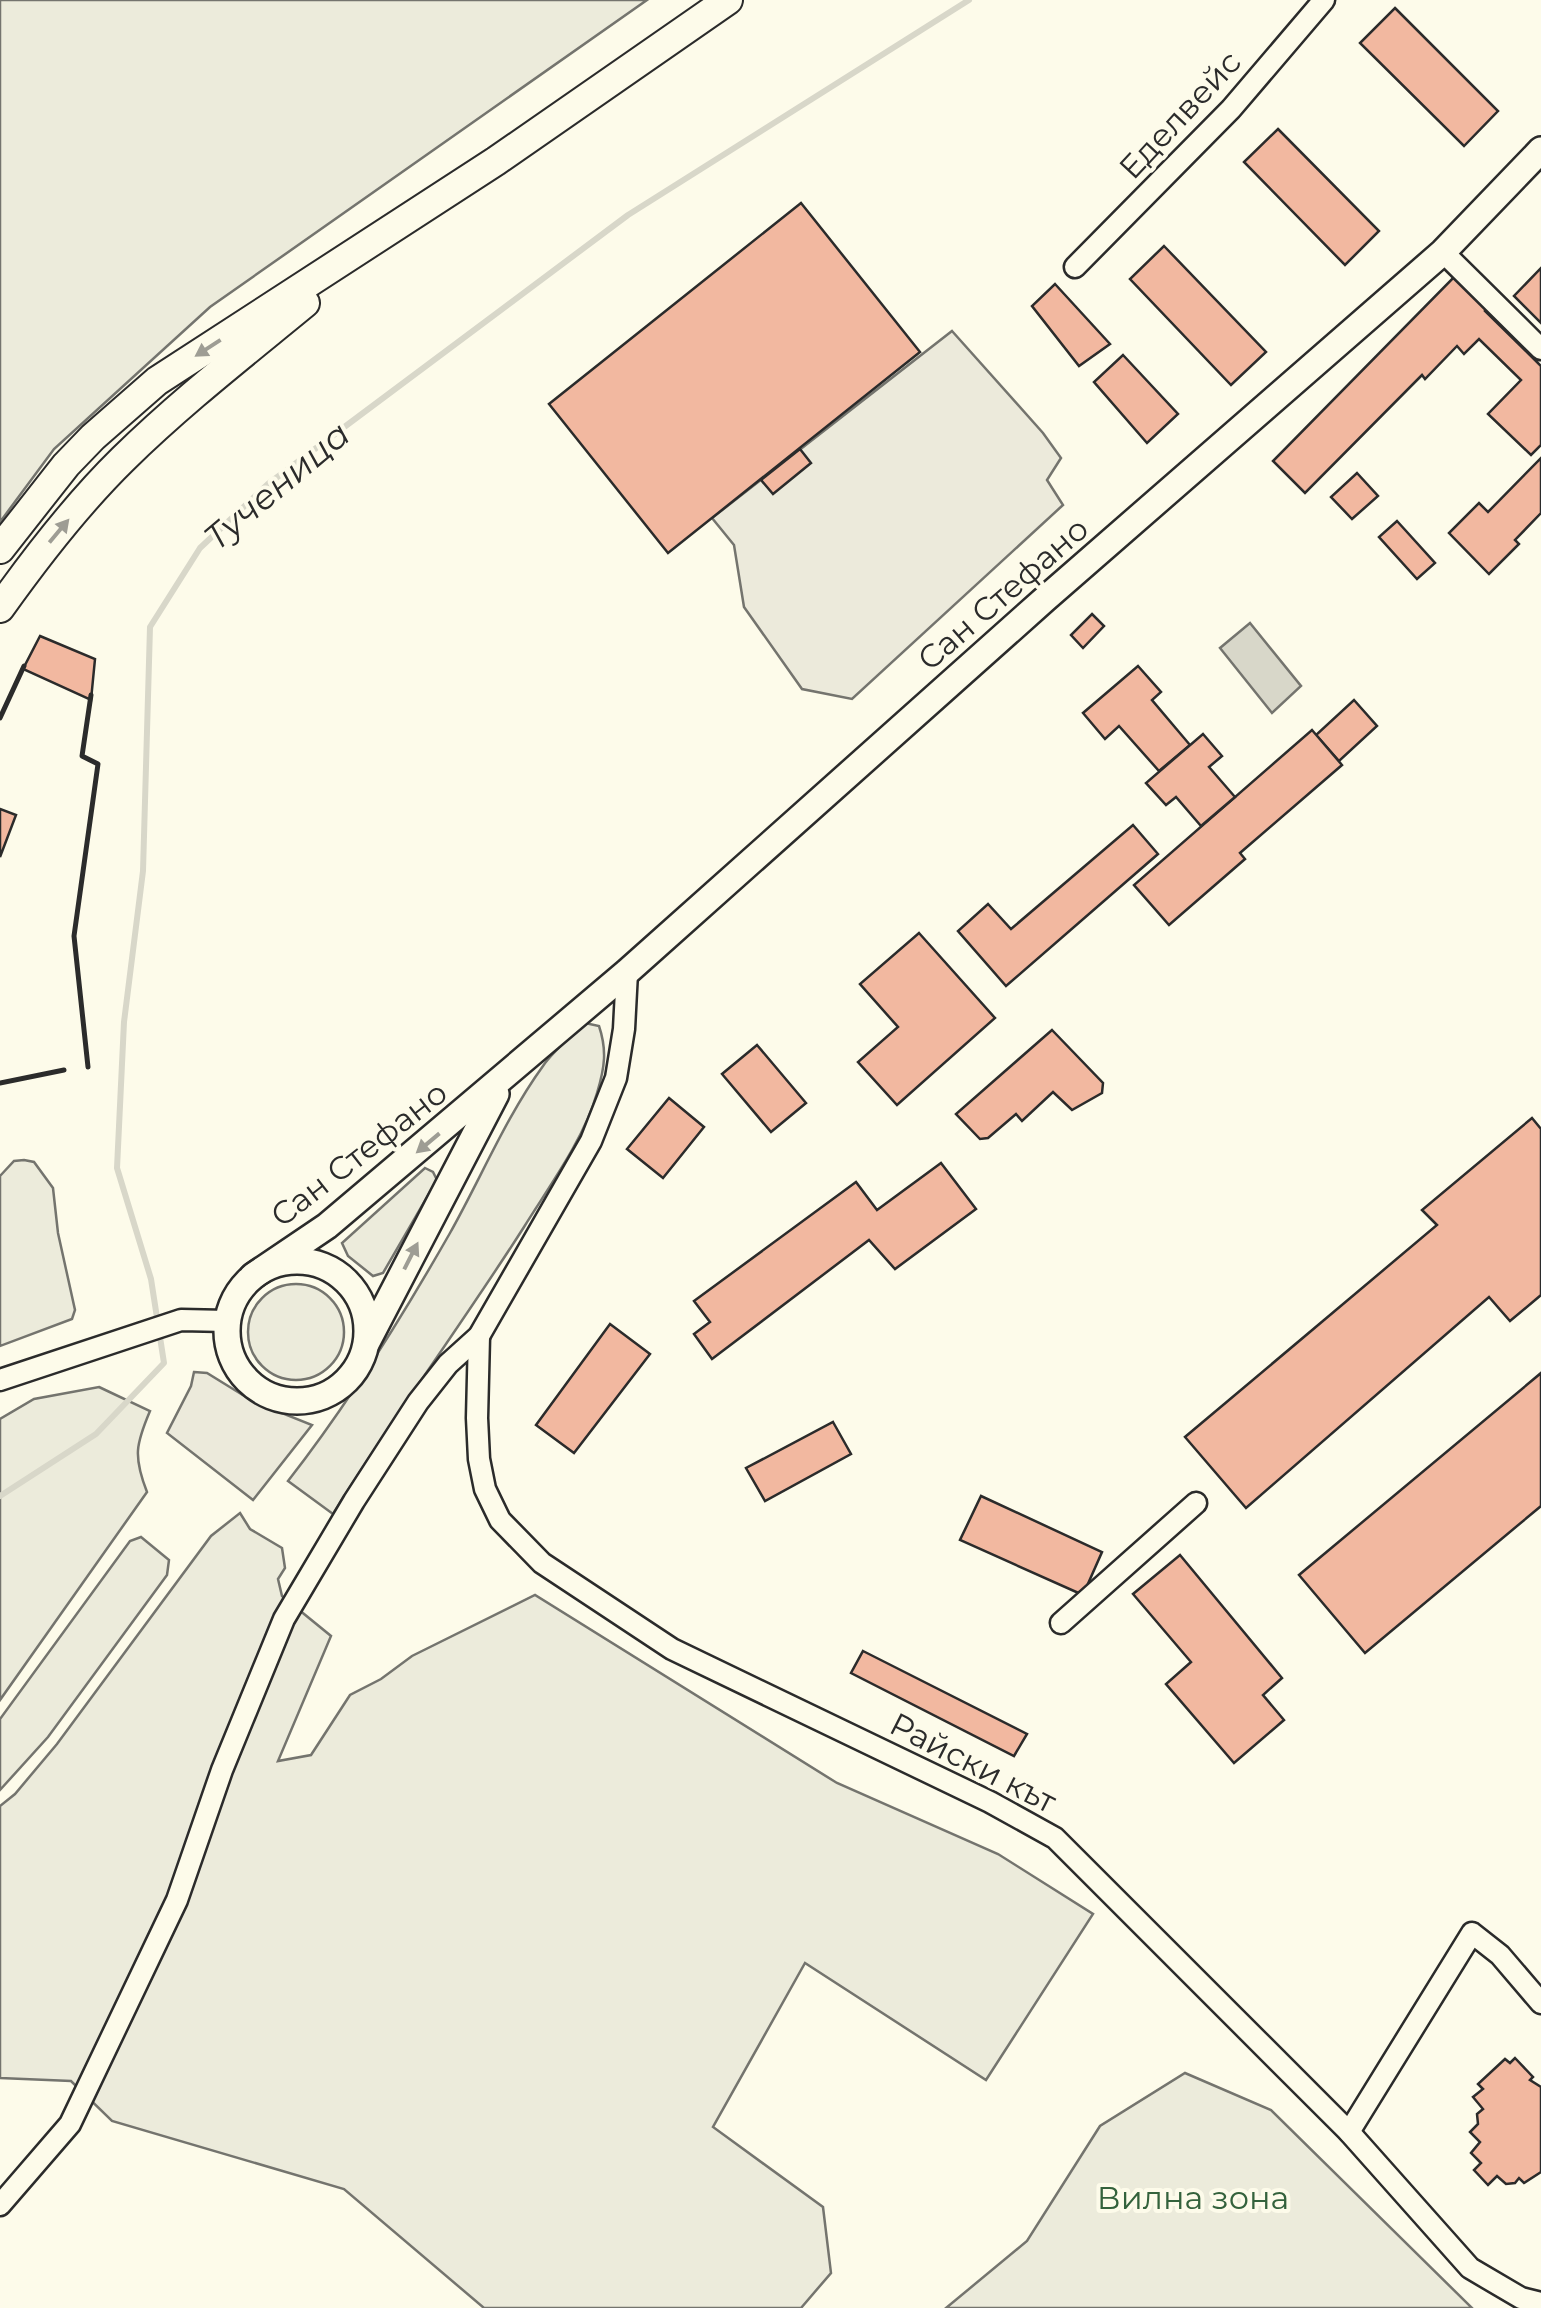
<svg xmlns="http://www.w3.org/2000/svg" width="1541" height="2308" font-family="Montserrat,sans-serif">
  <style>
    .green { fill: #ecebdb; stroke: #74746e; stroke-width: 2.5 }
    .parking { fill: #eceadb; stroke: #74746e; stroke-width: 2.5 }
    .water { fill: #d8d7c9; stroke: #74746e; stroke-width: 2.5 }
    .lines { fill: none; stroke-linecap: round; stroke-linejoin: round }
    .stream { stroke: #d8d7c9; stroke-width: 6 }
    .building { fill: #f2b8a0; stroke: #2b2b2b; stroke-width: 2.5 }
    .minor-casing { stroke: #2b2b2b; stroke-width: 25 }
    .tertiary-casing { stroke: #2b2b2b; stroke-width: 30 }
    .secondary-casing { stroke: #2b2b2b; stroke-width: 32 }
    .minor { stroke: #fdfbea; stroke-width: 20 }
    .tertiary { stroke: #fdfbea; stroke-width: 25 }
    .secondary { stroke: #fdfbea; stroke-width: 28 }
    .wall { stroke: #2b2b2b; stroke-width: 5 }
    .oneway { fill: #9e9d94 }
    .labels { text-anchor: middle; stroke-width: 8; stroke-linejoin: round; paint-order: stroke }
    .street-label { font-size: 32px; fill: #2b2b2b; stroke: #fdfbea }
    .park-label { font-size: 32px; fill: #34623c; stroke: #fdfbea }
    .water-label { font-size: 35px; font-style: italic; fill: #2b2b2b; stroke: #fdfbea }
  </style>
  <rect width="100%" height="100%" fill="#fdfbea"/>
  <!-- green -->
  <g class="green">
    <polygon points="0,0 647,0 210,307 54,449 0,522"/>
    <path d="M585,1023L599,1026C607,1050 605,1067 597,1093C583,1141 550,1185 524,1227C462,1324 394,1416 333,1514L288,1481C349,1403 401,1319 450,1233C481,1178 506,1117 543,1066C554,1050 571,1037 585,1023Z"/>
    <polygon points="24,1160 34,1162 53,1188 58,1233 75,1310 72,1319 0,1346 0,1176 14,1161"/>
    <polygon points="425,1168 433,1172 437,1180 383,1273 373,1276 348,1256 342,1243"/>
    <circle cx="296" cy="1332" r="48"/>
    <path d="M99,1387L150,1411C136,1444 133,1456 147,1492L0,1700V1419L34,1399Z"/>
    <polygon points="240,1513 250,1529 282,1548 285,1568 278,1579 282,1596 331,1636 278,1761 311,1755 350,1695 381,1679 412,1656 535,1595 837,1783 998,1854 1093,1914 986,2080 805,1963 713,2127 823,2207 831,2273 801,2308 484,2308 344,2189 112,2121 71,2081 0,2078 0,1806 15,1794 57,1744 211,1536"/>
    <polygon points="141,1537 169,1560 167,1575 48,1737 0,1790 0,1719 130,1541"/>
    <polygon points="1185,2073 1271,2110 1472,2308 946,2308 1027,2241 1100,2126"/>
  </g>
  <!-- parking -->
  <g class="parking">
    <polygon points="952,331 1043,433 1061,458 1047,480 1063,505 852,699 802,689 744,607 734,545 712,518"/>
    <polygon points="194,1372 207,1373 254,1402 312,1425 253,1500 167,1433 191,1386"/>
  </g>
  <!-- water -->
  <polygon class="water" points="1250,623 1301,686 1272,713 1220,648"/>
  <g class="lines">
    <!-- stream -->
    <polyline class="stream" points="0,1496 96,1434 164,1363 151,1279 117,1168 124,1022 143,871 150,627 200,548 268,484 628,215 969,0"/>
  </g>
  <!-- building -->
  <g class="building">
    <polygon points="1395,8 1498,111 1464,146 1360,43"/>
    <polygon points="1278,129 1379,231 1345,265 1244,162"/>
    <polygon points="801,203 920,352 668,553 549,404"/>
    <polygon points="1164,246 1266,352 1231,385 1130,279"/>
    <polygon points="1541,268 1541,323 1514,296"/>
    <polygon points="1457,274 1489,307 1485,311 1541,366 1541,445 1531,455 1488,414 1521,380 1479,339 1464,354 1457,346 1425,379 1422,375 1305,493 1273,461"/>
    <polygon points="1055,284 1110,344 1079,366 1032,306"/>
    <polygon points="1123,355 1178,414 1147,443 1094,382"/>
    <polygon points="800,449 811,463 773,494 761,480"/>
    <polygon points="1541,458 1541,513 1515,540 1519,544 1489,574 1449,533 1479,503 1488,512"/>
    <polygon points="1357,473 1378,496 1352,519 1331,497"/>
    <polygon points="1397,521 1435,563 1417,579 1379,537"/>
    <polygon points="1092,614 1104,626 1083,648 1071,635"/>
    <polygon points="40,636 95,659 91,700 23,669"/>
    <polygon points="1138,666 1161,692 1152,700 1190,745 1159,771 1119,726 1105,739 1083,713"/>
    <polygon points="1354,700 1377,726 1339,761 1316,735"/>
    <polygon points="1312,730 1342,765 1240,853 1245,859 1169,925 1134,885"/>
    <polygon points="1203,734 1222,756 1209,767 1235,797 1201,826 1176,797 1166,805 1146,783"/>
    <polygon points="0,809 16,815 0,857"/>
    <polygon points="1133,825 1158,854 1006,986 958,931 988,904 1011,929"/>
    <polygon points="919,933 995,1018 897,1105 858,1062 898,1027 860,984"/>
    <polygon points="1052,1030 1103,1083 1102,1093 1072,1110 1053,1092 1022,1121 1016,1114 988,1138 980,1139 956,1114"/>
    <polygon points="757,1045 806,1103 771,1132 722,1074"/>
    <polygon points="669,1098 704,1127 663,1178 627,1149"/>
    <polygon points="1532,1118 1541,1129 1541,1295 1510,1321 1489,1297 1246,1508 1185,1437 1437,1225 1422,1210"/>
    <polygon points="941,1163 976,1209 895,1269 869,1240 712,1359 694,1334 710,1322 694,1301 856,1182 877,1210"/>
    <polygon points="610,1324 650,1354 574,1453 536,1425"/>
    <polygon points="1541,1373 1541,1506 1365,1653 1299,1575"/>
    <polygon points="833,1422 851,1454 765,1501 746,1468"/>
    <polygon points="981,1496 1102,1552 1083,1595 960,1540"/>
    <polygon points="1180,1555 1282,1678 1263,1695 1284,1720 1234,1763 1166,1684 1191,1662 1133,1594"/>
    <polygon points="863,1651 1027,1734 1014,1756 851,1673"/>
    <polygon points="1515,2058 1533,2077 1530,2080 1541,2087 1541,2172 1524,2183 1519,2178 1515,2183 1506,2184 1497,2176 1488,2185 1474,2170 1481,2163 1471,2153 1480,2142 1470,2132 1478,2124 1477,2114 1483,2109 1473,2097 1483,2089 1478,2084 1505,2059 1510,2063"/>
  </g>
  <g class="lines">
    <defs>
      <g id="minor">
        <polyline points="1443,252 1541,349"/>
        <polyline points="1075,267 1231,109 1324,0"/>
        <polyline points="479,1336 477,1418 479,1459 485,1489 500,1520 542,1563 672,1649 990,1802 1055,1838 1349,2132 1470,2268 1521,2298 1541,2303"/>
        <polyline points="0,1380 181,1320 227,1321"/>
        <polyline points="1061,1623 1196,1503"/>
        <polyline points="1349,2132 1472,1933 1500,1955 1541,2003"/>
        <polyline points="0,2205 70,2124 177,1900 222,1770 284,1619 354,1501 418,1402 448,1364 479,1336 591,1141 616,1078 624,1029 627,972"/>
      </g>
      <g id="tertiary">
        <circle cx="297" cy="1331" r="70"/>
        <polyline points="253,1276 327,1226 627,972 1045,599 1443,252 1541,150"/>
        <polyline points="367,1342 496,1094"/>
      </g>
      <g id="secondary">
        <polyline points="0,549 66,465 93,437 157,381 496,161 728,0"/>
        <path d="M0,608C37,556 77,504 123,459C180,403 243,354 305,303"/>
      </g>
    </defs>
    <!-- minor casing -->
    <use href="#minor" class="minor-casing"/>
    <!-- tertiary casing -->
    <use href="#tertiary" class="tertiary-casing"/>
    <!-- secondary casing -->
    <use href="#secondary" class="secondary-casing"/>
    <!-- minor -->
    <use href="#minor" class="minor"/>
    <!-- tertiary -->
    <use href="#tertiary" class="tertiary"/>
    <!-- secondary -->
    <use href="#secondary" class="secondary"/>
    <!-- wall -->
    <g class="wall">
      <polyline points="0,718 24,666"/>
      <polyline points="88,1067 74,936 98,764 82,756 91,695"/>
      <polyline points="0,1083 64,1070"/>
    </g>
  </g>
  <!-- one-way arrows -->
  <defs><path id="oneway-solid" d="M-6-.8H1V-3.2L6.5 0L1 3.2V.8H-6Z" transform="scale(2.5)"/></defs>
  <g class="oneway">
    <use href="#oneway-solid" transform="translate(208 348) rotate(147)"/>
    <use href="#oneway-solid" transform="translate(59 531) rotate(-50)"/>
    <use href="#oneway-solid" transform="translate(428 1143) rotate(140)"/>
    <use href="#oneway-solid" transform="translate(411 1256) rotate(-63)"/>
  </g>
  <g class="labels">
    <!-- street labels -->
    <g class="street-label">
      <text transform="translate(1180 115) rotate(-47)" y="11">Еделвейс</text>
      <text transform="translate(1003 594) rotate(-41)" y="11">Сан Стефано</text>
      <text transform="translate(359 1154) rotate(-38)" y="11">Сан Стефано</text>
      <text transform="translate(973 1763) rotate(27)" y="11">Райски кът</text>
    </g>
    <!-- park labels -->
    <g class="park-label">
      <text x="1193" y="2209">Вилна зона</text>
    </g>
    <!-- water labels -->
    <g class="water-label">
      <text transform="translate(277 486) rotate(-40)" y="12">Тученица</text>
    </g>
  </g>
</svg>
